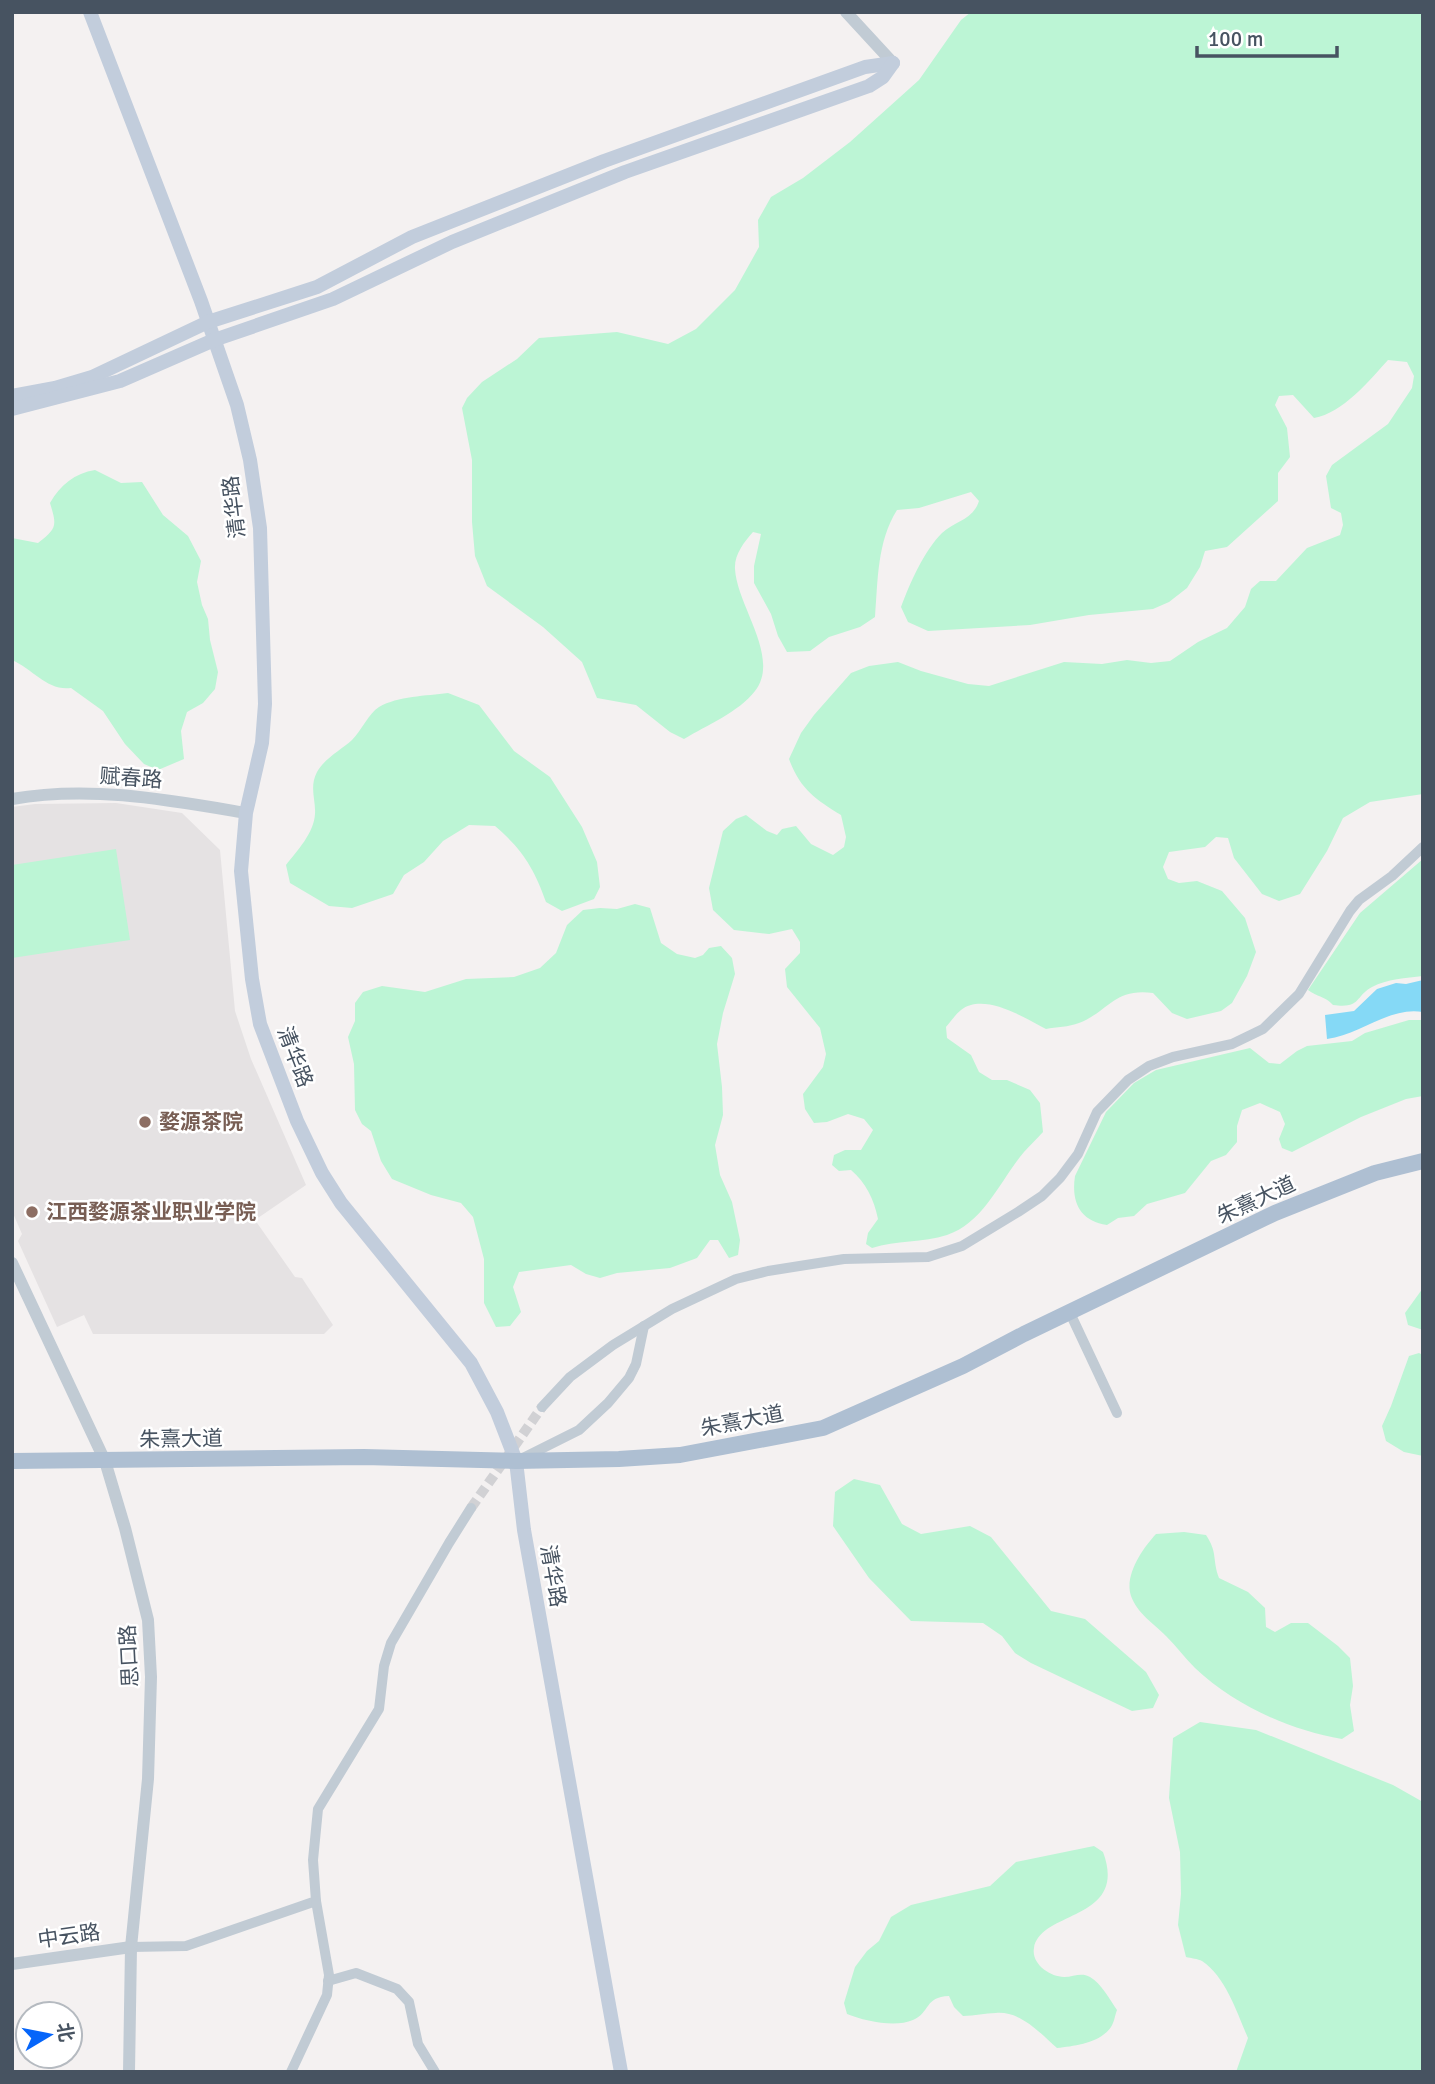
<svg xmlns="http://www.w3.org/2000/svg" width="1435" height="2084" font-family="Signika,'Noto Sans SC',sans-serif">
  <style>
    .education { fill: #e5e2e3 }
    .green { fill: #bcf5d5 }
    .water { fill: #85d9f6 }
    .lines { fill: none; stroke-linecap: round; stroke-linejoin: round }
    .minor-tunnel { stroke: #d1d1d4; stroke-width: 10; stroke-dasharray: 10 5; stroke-linecap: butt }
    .minor { stroke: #c1cbd4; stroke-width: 10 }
    .tertiary { stroke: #c1cbd4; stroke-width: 12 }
    .secondary { stroke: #c2cddc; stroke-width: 14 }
    .primary { stroke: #aebfd2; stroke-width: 16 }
    .education-dot { fill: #8d6e63; stroke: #fff; stroke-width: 2.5 }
    .labels { text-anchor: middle; stroke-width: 5; stroke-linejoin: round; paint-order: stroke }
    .street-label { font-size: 21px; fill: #475361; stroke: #fff }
    .education-label { font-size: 21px; font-weight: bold; fill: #785e54; stroke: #fff; text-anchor: start }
  </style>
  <rect width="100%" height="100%" fill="#f4f1f1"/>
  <!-- education -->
  <polygon class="education" points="116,803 182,813 220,850 235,1011 251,1059 306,1185 255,1220 295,1277 302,1278 333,1325 324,1334 93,1334 84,1315 57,1327 18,1241 22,1234 12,1211 12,807 35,804"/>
  <!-- green -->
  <g class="green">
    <path d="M971,12H1423V794L1370,802L1343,818L1327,851L1300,894L1279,901L1262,894L1234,858L1228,838L1216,837L1205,847L1169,852L1163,867L1168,879L1179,883L1197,881L1222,891L1245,918L1256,952L1247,976L1232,1003L1221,1011L1187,1019L1172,1013L1153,993C1113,988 1110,1011 1079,1023C1069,1027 1056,1027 1046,1029C1025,1018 984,992 961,1010C956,1014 951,1021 946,1027L947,1038L971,1055L979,1072L992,1080H1007L1030,1090L1040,1103L1043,1132C1037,1139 1030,1145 1024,1152C1001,1179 984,1223 947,1235C923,1243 896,1240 872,1248L866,1244L868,1233L878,1219C874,1199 866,1183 851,1170L839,1171L832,1165L834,1155L845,1150H861L873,1130L864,1119L848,1114L827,1122L814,1123L805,1109L803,1094L823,1067L826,1054L820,1028L787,987L785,969L800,953V942L792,929L769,934L734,930L713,910L709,888L723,831L736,819L746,815L767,831L777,835L782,829L796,826L811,844L833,855L844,847L846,837L841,815C815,799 800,789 789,759L801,733L814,715L851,673L869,666L898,662L921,671L968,684L989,686L1064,662L1102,664L1127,660L1151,663L1170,661L1198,642L1227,628L1245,607L1251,589L1260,581H1276L1307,548L1340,535L1343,525L1341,513L1331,508L1326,476L1332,465L1388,424L1412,388L1414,376L1407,362L1388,360C1369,381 1343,413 1314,418L1293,395L1279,396L1275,405L1287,428L1290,457L1278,473V501L1227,547L1205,551L1200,567L1187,588L1169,602L1153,609L1089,615L1030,625L928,631L908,622L901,607C910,583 924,551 942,533C955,521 973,520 979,501L971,492L919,508L897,510C877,542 878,580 875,617L860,627L829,637L810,651L787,652L778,636L771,614L754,583V566L761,534L753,532C744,542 734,555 735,569C737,606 781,658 755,691C739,712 707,725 684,739L670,732L636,705L597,698L582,662L543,627L487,586L475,556L472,522V460L462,408L467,398L482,382L517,359L539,338L617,332L668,344L696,329L735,290L759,247L758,220L771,197L803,178L850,142L919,80L961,20Z"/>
    <path d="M95,470L121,483L142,482L163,515L188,536L201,561L197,582L202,605L208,619L210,640L218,672L215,689L203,703L187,712L181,731L184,759L158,770L144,764L125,744L103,711L71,688C47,691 33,669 12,660V538L38,543C57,528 57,526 50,503C60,485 75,473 95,470Z"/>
    <path d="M448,693L479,705L514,751L550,777L582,827L597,862L600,887L594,899L562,911L546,902C534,868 522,849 495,826L469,825L443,841L424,862L404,875L393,894L352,908L329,906L290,883L286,865C297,851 314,833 315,814C316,800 309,787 317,772C325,758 341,750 352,740C361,731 369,713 379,707C398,696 426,696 448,693Z"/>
    <polygon points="116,849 130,940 12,958 12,865"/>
    <path d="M1423,859V976C1406,978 1387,979 1372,987C1355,996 1361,1009 1333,1005C1325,996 1317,997 1308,990L1360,913Z"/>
    <polygon points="635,904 650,908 661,943 677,954 695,958 703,955 709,948 721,946 732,958 735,974 723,1013 717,1044 722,1087 723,1115 715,1145 720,1175 732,1202 740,1240 738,1255 729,1258 718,1240 710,1240 697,1258 670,1268 617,1273 600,1278 586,1274 571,1265 519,1272 513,1287 521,1312 510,1326 496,1327 484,1303 484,1259 473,1217 461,1203 431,1195 392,1179 381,1161 371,1131 362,1124 355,1110 354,1064 348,1037 355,1021 355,1003 363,992 382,986 425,992 466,979 514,977 540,968 556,953 567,925 583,910 600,908 617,909"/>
    <path d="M1409,1020H1423V1096L1406,1099L1361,1117L1292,1152L1282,1148L1279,1139L1285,1124L1280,1112L1260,1103L1242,1110L1237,1126V1142L1226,1155L1211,1161L1185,1193L1147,1204L1134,1216L1118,1218L1107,1225C1080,1221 1071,1202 1075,1176L1106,1112L1134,1083L1156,1070L1250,1048L1269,1063L1280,1064L1297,1051L1307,1046L1352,1041L1365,1033Z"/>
    <polygon points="1423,1288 1423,1330 1408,1325 1405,1313"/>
    <polygon points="1419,1353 1423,1355 1423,1456 1404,1452 1386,1441 1382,1426 1391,1406 1409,1356"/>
    <polygon points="854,1479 880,1485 902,1524 921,1534 970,1526 991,1537 1051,1611 1085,1619 1146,1672 1159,1695 1153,1708 1132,1711 1031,1663 1015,1653 1002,1636 983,1623 911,1621 869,1578 833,1526 835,1492"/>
    <path d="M1184,1532L1206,1535C1218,1553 1212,1559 1219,1578L1248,1592L1265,1608L1266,1627L1275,1632L1291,1623H1308L1338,1646L1350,1658L1353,1686L1350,1705L1354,1731L1342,1739C1289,1730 1234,1705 1195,1668C1185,1658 1176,1646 1166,1636C1154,1624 1137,1613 1131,1596C1124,1575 1143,1548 1156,1534Z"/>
    <path d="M1200,1722L1256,1730L1393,1785L1423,1802V2072H1236L1248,2038C1237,2013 1226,1977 1202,1961C1198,1959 1191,1958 1186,1957L1178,1925L1181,1894L1180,1852L1169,1798L1173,1738Z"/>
    <path d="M1094,1846L1103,1852C1129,1921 1040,1910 1034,1948C1031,1964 1050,1977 1064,1977C1074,1977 1081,1972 1090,1977C1101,1983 1110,2000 1117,2010C1115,2015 1114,2023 1111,2027C1100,2043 1075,2046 1057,2048C1040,2033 1021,2011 996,2013C985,2013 975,2016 963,2016L954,2007L949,1996C924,1997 931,2012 913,2020C895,2028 865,2021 847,2014L844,2003L855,1967L867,1951L879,1941L891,1917L911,1905L990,1886L1016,1862Z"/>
  </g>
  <!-- water -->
  <path class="water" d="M1423,980V1012C1390,1006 1360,1035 1327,1039L1325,1015L1354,1011L1377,989L1396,983L1406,984Z"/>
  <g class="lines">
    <!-- minor-tunnel -->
    <polyline class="minor-tunnel" points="471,1508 542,1407"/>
    <!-- minor -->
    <g class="minor">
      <polyline points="1070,1313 1117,1413"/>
      <polyline points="542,1407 570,1377 613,1345 672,1309 736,1279 768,1271 844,1259 928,1257 962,1246 1018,1212 1042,1196 1060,1178 1078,1154 1097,1112 1128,1080 1149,1066 1173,1057 1232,1044 1263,1029 1299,994 1350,911 1359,900 1392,876 1423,847"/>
      <polyline points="523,1458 579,1430 608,1403 629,1378 636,1364 644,1326"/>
      <polyline points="131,1947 186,1946 316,1901 313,1860 318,1809 379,1709 384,1666 391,1643 449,1543 471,1508"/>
      <polyline points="328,1981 356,1973 397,1989 409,2002 418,2044 435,2072"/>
      <polyline points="291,2072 327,1995 329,1975 316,1901"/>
    </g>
    <!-- tertiary -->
    <g class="tertiary">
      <polyline points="846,12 893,63"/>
      <path d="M12,799C90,785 169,800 246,813"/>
      <polyline points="12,1263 105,1461 125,1528 148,1620 151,1677 148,1779 131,1947 129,2072"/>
      <polyline points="12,1964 131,1947"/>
    </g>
    <!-- secondary -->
    <g class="secondary">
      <polyline points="90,12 201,301 237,405 250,460 260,528 265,704 262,743 246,813 241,871 252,979 260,1024 297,1121 322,1173 341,1203 471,1363 497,1412 516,1461 524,1530 621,2072"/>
      <polyline points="12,396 55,388 92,377 208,322 317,287 412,237 604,161 865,67 893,63"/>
      <polyline points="12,409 120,381 214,340 333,299 452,242 625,172 869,86 883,77 893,63"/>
    </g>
    <!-- primary -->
    <polyline class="primary" points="12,1461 364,1457 516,1461 619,1459 680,1455 823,1428 963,1366 1024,1334 1275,1213 1375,1173 1423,1161"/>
  </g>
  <!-- markers -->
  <g class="education-dot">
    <circle cx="145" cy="1122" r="7"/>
    <circle cx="32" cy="1212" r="7"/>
  </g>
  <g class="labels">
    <!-- street labels -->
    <g class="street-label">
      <text transform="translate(234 507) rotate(-97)" y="7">清华路</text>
      <text transform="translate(131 778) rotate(4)" y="7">赋春路</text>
      <text transform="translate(295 1057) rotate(69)" y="7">清华路</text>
      <text transform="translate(1256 1200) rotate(-25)" y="7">朱熹大道</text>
      <text transform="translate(742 1421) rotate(-11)" y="7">朱熹大道</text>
      <text transform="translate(181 1439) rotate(-1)" y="7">朱熹大道</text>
      <text transform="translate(553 1576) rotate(80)" y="7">清华路</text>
      <text transform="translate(129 1656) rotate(-93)" y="7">思口路</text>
      <text transform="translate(69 1936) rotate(-8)" y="7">中云路</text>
    </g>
    <!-- education labels -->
    <g class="education-label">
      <text x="159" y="1129">婺源茶院</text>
      <text x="46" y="1219">江西婺源茶业职业学院</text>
    </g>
  </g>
  <!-- border -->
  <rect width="1435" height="2084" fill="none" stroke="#475361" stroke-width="28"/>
  <!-- north arrow -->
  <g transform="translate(49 2035) rotate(80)"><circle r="33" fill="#ffffff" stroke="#b5bac0" stroke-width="2"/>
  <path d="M0-5L12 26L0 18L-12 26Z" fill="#0565fa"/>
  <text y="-10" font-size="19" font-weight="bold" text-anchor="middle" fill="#475361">北</text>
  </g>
  <!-- scale -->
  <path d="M1197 46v10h140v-10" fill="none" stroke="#475361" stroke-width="3.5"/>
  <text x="1208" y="46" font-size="21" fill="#475361" stroke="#ffffff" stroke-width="5" paint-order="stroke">100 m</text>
</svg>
